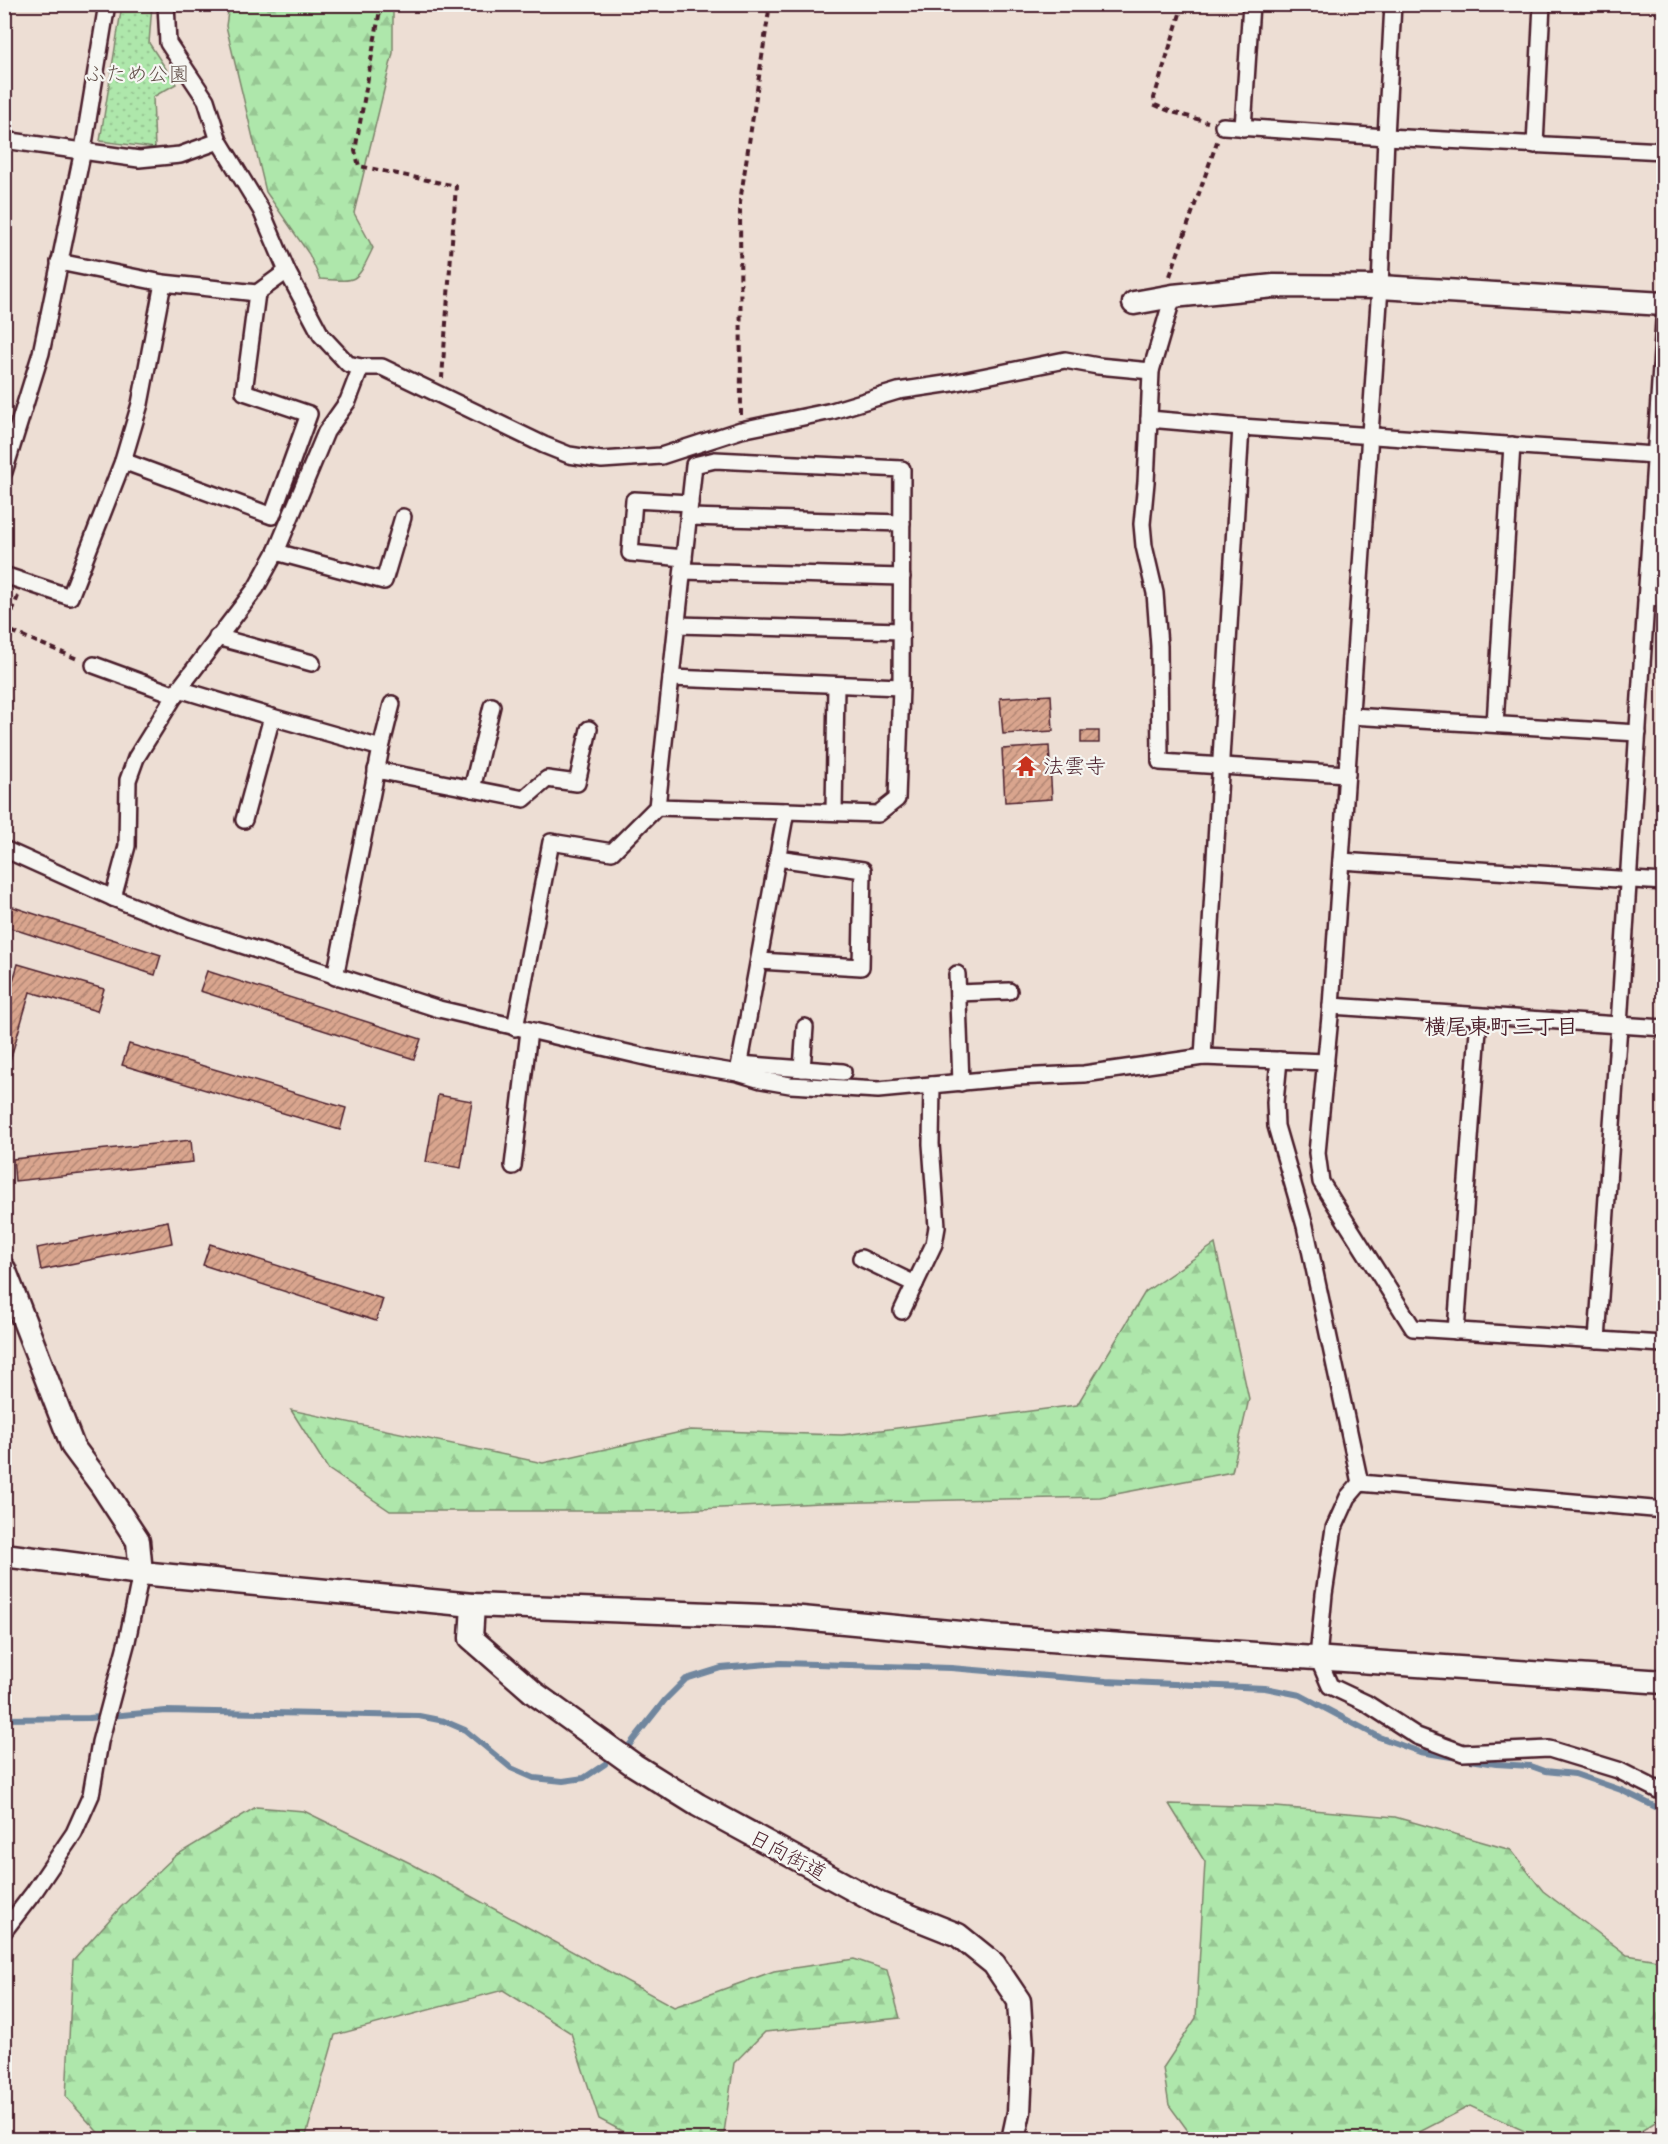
<svg xmlns="http://www.w3.org/2000/svg" width="1668" height="2144" font-family="'Indie Flower','Klee One',sans-serif">
  <style>
    .forest { fill: url(#forest-firs); stroke: #7c836b; stroke-width: 1.5 }
    .park { fill: url(#park-dots); stroke: #7c836b; stroke-width: 1.5 }
    .lines { fill: none; stroke-linecap: round; stroke-linejoin: round }
    .stream { stroke: #70869e; stroke-width: 6 }
    .building { fill: url(#building-hatch); stroke: #4a1f2b; stroke-width: 1.5 }
    .street-casing { stroke: #4a1f2b; stroke-width: 20 }
    .secondary-casing { stroke: #4a1f2b; stroke-width: 27 }
    .path { stroke: #4a1f2b; stroke-width: 4; stroke-dasharray: 6 4.5; stroke-linecap: butt }
    .street { stroke: #f6f6f2; stroke-width: 15 }
    .secondary { stroke: #f6f6f2; stroke-width: 22 }
    .labels { text-anchor: middle; stroke-width: 4.5; stroke-linejoin: round; paint-order: stroke }
    .park-label { font-size: 21px; fill: #63514b; stroke: #f6f6f2 }
    .poi-label { font-size: 21px; fill: #4a1f2b; stroke: #f6f6f2; text-anchor: start }
    .street-label { font-size: 21px; fill: #4a1f2b; stroke: #f6f6f2 }
    .neighbourhood-label { font-size: 22px; font-weight: bold; fill: #4a1f2b; stroke: #f6f6f2 }
  </style>
  <defs>
    <pattern id="forest-firs" width="22" height="20" patternUnits="userSpaceOnUse" patternTransform="scale(1.5)"><rect width="22" height="20" fill="#aee7ab"/><path d="M5 1l3.5 6h-7zM16 11l3.5 6h-7z" fill="#97c693"/></pattern>
    <pattern id="park-dots" width="8" height="8" patternUnits="userSpaceOnUse" patternTransform="scale(1.5)"><rect width="8" height="8" fill="#aee7ab"/><path d="M2 2h.1M6 6h.1" fill="none" stroke="#97c693" stroke-width="1.8" stroke-linecap="round"/></pattern>
    <pattern id="building-hatch" width="6" height="6" patternUnits="userSpaceOnUse" patternTransform="scale(1.5)"><rect width="6" height="6" fill="#d9a58e"/><path d="M-1 1l2-2M0 6l6-6M5 7l2-2" fill="none" stroke="#b28674"/></pattern>
  </defs>
  <rect width="100%" height="100%" fill="#edded4"/>
  <filter id="ink" filterUnits="userSpaceOnUse"><feTurbulence type="fractalNoise" baseFrequency=".0167" numOctaves="2"/><feDisplacementMap in="SourceGraphic" scale="12" xChannelSelector="R" yChannelSelector="G"/><feConvolveMatrix kernelMatrix="1 2 1 2 8 2 1 2 1" color-interpolation-filters="sRGB"/></filter>
  <g filter="url(#ink)">
    <!-- forest -->
    <g class="forest">
      <path d="M229,5H393V53L354,213L373,248C356,283 359,282 320,279L309,254L266,192L226,26Z"/>
      <polygon points="1215,1244 1249,1399 1232,1472 1100,1497 820,1503 661,1511 390,1511 328,1469 291,1410 543,1463 690,1430 842,1435 1077,1405 1145,1292"/>
      <polygon points="1169,1804 1276,1807 1395,1817 1511,1850 1543,1891 1627,1955 1663,1961 1663,2117 1629,2139 1542,2139 1470,2106 1406,2139 1194,2139 1169,2105 1163,2068 1196,2018 1205,1862"/>
      <polygon points="256,1807 304,1811 410,1863 674,2007 774,1971 854,1959 887,1970 900,2018 765,2032 734,2063 724,2133 708,2139 637,2139 599,2119 571,2033 503,1990 335,2035 305,2139 104,2139 66,2097 73,1960 121,1907 175,1856"/>
    </g>
    <!-- park -->
    <polygon class="park" points="122,5 152,5 149,43 176,84 153,97 155,148 100,141"/>
    <g class="lines">
      <!-- stream -->
      <g class="stream">
        <polyline points="4,1719 89,1718 166,1711 419,1716 444,1721 465,1730 511,1768 534,1778 563,1781 584,1778 605,1764"/>
        <polyline points="623,1753 665,1700 686,1679 721,1668 781,1663 951,1668 1106,1681 1265,1688 1300,1695 1379,1737 1420,1752 1496,1764 1531,1766 1545,1771 1575,1774 1621,1790 1664,1811"/>
      </g>
    </g>
    <!-- building -->
    <g class="building">
      <polygon points="1051,695 1053,731 1003,734 1000,698"/>
      <rect x="1081" y="731" width="18" height="12"/>
      <polygon points="1049,746 1052,799 1005,802 1002,749"/>
      <polygon points="4,904 161,955 155,975 4,926"/>
      <polygon points="18,964 104,989 97,1011 30,992 9,1064 4,1063 4,1011"/>
      <polygon points="207,971 421,1039 414,1059 200,991"/>
      <polygon points="129,1044 346,1108 340,1130 122,1065"/>
      <polygon points="438,1095 472,1101 461,1168 426,1162"/>
      <polygon points="191,1140 193,1162 15,1181 13,1159"/>
      <polygon points="168,1221 172,1243 41,1270 37,1248"/>
      <polygon points="210,1244 383,1299 376,1321 203,1265"/>
    </g>
    <g class="lines">
      <defs>
        <g id="street">
          <polyline points="166,4 168,43 206,100 219,141 261,210 287,271 321,335 348,364 361,367 382,367 544,445 569,455 602,460 661,456 741,430 832,411 898,391 952,383 1065,360 1098,366 1151,371"/>
          <polyline points="1223,126 1386,137 1664,151"/>
          <polyline points="1243,128 1251,4"/>
          <polyline points="4,140 139,159 180,155 219,141"/>
          <polyline points="1535,145 1542,4"/>
          <polyline points="59,262 163,283 257,293 287,271"/>
          <polyline points="1173,296 1151,371 1149,419 1241,427"/>
          <polyline points="1664,320 1619,1025 1664,1028"/>
          <polyline points="1149,419 1146,482 1142,524 1144,546 1155,593 1159,646 1160,762 1347,774"/>
          <polyline points="123,461 272,516 309,414 244,392 257,293"/>
          <polyline points="4,472 41,353 83,150 107,4"/>
          <polyline points="689,517 902,523"/>
          <polyline points="276,552 384,581 403,517"/>
          <polyline points="684,558 630,553 634,500 690,503"/>
          <polyline points="683,571 902,577"/>
          <polyline points="4,575 70,597 123,461 140,404 163,283"/>
          <polyline points="1646,597 1664,598"/>
          <polyline points="677,625 901,631"/>
          <polyline points="217,637 312,663"/>
          <polyline points="94,665 176,695"/>
          <polyline points="671,678 901,687"/>
          <polyline points="179,689 272,717 381,748 335,977"/>
          <polyline points="1351,716 1638,733"/>
          <polyline points="1495,724 1512,445"/>
          <polyline points="381,748 392,704"/>
          <polyline points="376,770 524,799 547,779 577,783 589,729"/>
          <polyline points="472,789 492,706"/>
          <polyline points="834,812 836,685"/>
          <polyline points="244,820 272,717"/>
          <polyline points="4,849 113,898 189,928 439,1009 654,1059 738,1073 761,1080 790,1085 878,1090 1016,1077 1084,1074 1203,1057 1326,1062"/>
          <polyline points="1341,861 1664,882"/>
          <polyline points="113,898 127,846 128,780 136,758 179,689 256,588 276,552 326,432 348,401 361,367"/>
          <polyline points="759,961 861,967 863,870 777,858"/>
          <polyline points="957,974 961,1083"/>
          <polyline points="958,993 1009,991"/>
          <polyline points="1331,1006 1380,287 1386,137 1393,4"/>
          <polyline points="515,1028 551,842 612,852 657,807 694,465 715,460 902,469 901,687 897,799 878,814 657,807"/>
          <polyline points="1203,1057 1241,427 1655,455"/>
          <polyline points="1279,1060 1275,1102 1276,1126 1305,1226 1360,1483 1348,1497 1334,1528 1324,1594 1318,1658 1330,1686 1366,1703 1417,1736 1463,1753 1549,1749 1618,1770 1664,1793"/>
          <polyline points="740,1064 843,1072"/>
          <polyline points="802,1069 805,1027"/>
          <polyline points="738,1073 786,811"/>
          <polyline points="513,1166 529,1031"/>
          <polyline points="861,1258 915,1284"/>
          <polyline points="902,1311 934,1244 937,1227 931,1144 932,1085"/>
          <polyline points="1456,1331 1479,1016"/>
          <polyline points="1597,1340 1619,1025 1331,1006 1317,1153 1321,1182 1413,1328 1663,1344 1664,1342"/>
          <polyline points="1360,1483 1664,1510"/>
          <polyline points="4,1931 34,1892 74,1833 91,1795 100,1742 127,1641 141,1573"/>
        </g>
        <g id="secondary">
          <polyline points="1134,303 1173,296 1274,286 1380,287 1664,304"/>
          <polyline points="4,1269 73,1447 102,1486 138,1541 141,1573"/>
          <polyline points="4,1555 141,1573 473,1605 791,1617 992,1636 1664,1682"/>
          <polyline points="473,1605 471,1638 534,1693 634,1765 698,1805 880,1904 958,1935 994,1964 1019,2001 1022,2049 1019,2112 1013,2140"/>
        </g>
      </defs>
      <!-- street casing -->
      <use href="#street" class="street-casing"/>
      <!-- secondary casing -->
      <use href="#secondary" class="secondary-casing"/>
      <!-- path -->
      <g class="path">
        <polyline points="381,4 355,151 359,166 456,186 442,378"/>
        <polyline points="1183,4 1154,98 1155,105 1172,112 1208,122"/>
        <polyline points="1170,276 1218,139"/>
        <polyline points="741,415 740,202 770,4"/>
        <polyline points="18,596 6,629 80,660"/>
        <polyline points="1663,1360 1660,1416 1664,1421"/>
      </g>
      <!-- street -->
      <use href="#street" class="street"/>
      <!-- secondary -->
      <use href="#secondary" class="secondary"/>
    </g>
  </g>
  <!-- icons -->
  <defs>
    <symbol id="temple-bare" viewBox="-9 -9 18 18"><path d="M0-6L5-2H3V0L6.5 2.5H4V6H1.5V3h-3V6H-4V2.5H-6.5L-3 0V-2H-5Z" fill="#c8321e" stroke="#f6f6f2" stroke-width="2.5" paint-order="stroke"/></symbol>
  </defs>
  <g fill-rule="evenodd">
    <use href="#temple-bare" x="1011" y="751" width="30" height="30"/>
  </g>
  <g class="labels">
    <!-- park labels -->
    <g class="park-label">
      <text x="137" y="81">ふため公園</text>
    </g>
    <!-- poi labels -->
    <g class="poi-label">
      <text x="1043" y="773">法雲寺</text>
    </g>
    <!-- street labels -->
    <g class="street-label">
      <text transform="translate(788 1855) rotate(28)" y="7">日向街道</text>
    </g>
    <!-- neighbourhood labels -->
    <g class="neighbourhood-label">
      <text x="1501" y="1034">横尾東町三丁目</text>
    </g>
  </g>
  <!-- margin -->
  <rect width="1668" height="2144" fill="none" stroke="#f6f6f2" stroke-width="24"/>
  <rect x="12" y="12" width="1644" height="2120" fill="none" stroke="#4a1f2b" stroke-width="2" filter="url(#ink)"/>
</svg>
